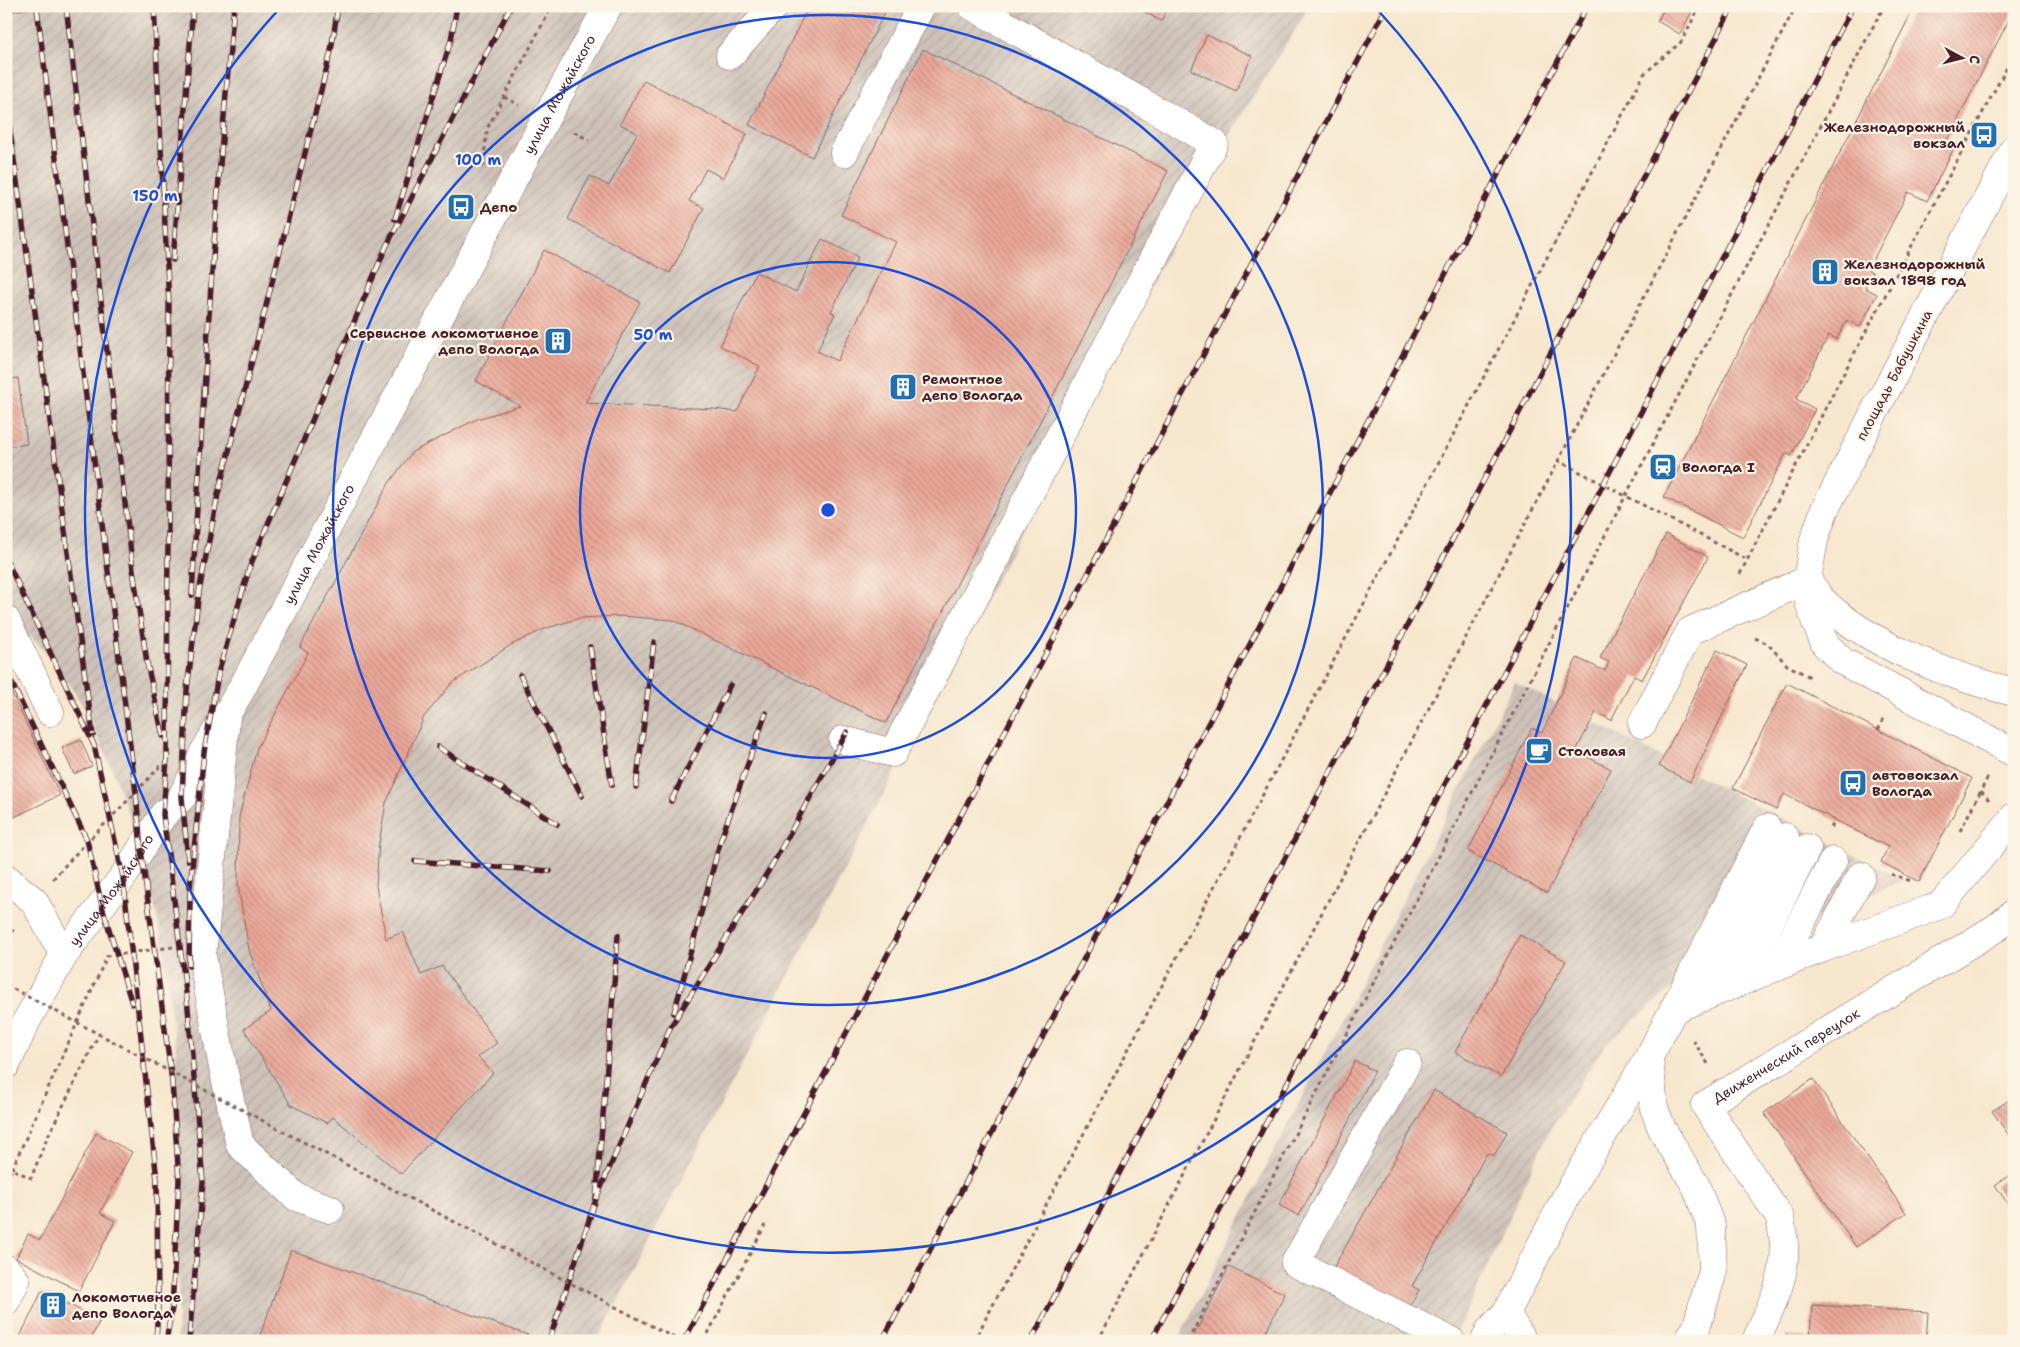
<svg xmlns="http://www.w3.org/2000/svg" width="2020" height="1347" font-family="'Shantell Sans',sans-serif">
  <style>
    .industrial { fill: url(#industrial-furrows) }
    .building { fill: url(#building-back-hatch) }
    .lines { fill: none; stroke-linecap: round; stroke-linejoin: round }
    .minor-casing { stroke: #876564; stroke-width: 29 }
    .major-casing { stroke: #876564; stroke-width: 29 }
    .path { stroke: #876564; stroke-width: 3; stroke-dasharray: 4 4; stroke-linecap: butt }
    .minor { stroke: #fff; stroke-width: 28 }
    .major { stroke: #fff; stroke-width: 28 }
    .rail-casing { stroke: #4a1f2b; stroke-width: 5.5 }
    .rail { stroke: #fcf5e5; stroke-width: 4; stroke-dasharray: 11; stroke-linecap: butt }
    .path-bridge { stroke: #876564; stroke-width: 3; stroke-dasharray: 4 4; stroke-linecap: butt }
    .ring { fill: none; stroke: #1d4ed8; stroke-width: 2.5 }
    .labels { text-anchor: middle; stroke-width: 4.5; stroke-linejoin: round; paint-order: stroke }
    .street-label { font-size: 14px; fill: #4a1f2b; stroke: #fcf5e5 }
    .poi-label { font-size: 14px; font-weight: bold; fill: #4a1f2b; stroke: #fcf5e5; text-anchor: start }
    .centre { fill: #1d4ed8; stroke: #fcf5e5; stroke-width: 2.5 }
    .ring-label { font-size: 15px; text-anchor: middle; font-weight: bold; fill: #1d4ed8; stroke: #fcf5e5; stroke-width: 4.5; stroke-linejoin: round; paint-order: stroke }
  </style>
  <defs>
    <pattern id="industrial-furrows" width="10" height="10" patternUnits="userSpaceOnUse" patternTransform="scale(1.25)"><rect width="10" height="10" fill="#cec2b9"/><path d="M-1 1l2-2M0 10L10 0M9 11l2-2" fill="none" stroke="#b2a69f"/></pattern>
    <pattern id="building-back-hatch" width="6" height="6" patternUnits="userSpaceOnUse" patternTransform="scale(1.25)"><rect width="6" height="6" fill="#eaa899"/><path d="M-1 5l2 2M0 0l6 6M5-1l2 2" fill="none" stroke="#c0887d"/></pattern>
  </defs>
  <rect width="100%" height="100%" fill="#fcf5e5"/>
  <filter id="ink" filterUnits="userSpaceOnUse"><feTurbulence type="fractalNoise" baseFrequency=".02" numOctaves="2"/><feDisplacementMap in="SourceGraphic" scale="10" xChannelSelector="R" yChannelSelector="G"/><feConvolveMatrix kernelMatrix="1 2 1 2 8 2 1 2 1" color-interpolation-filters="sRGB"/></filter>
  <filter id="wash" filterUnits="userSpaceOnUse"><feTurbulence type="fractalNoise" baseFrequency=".0096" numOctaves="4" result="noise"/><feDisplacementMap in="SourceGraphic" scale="20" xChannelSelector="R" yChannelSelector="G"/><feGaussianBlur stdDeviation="1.12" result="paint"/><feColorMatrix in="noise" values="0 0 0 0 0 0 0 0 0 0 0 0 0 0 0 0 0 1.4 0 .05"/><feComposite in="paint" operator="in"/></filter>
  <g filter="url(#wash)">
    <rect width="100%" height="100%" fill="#f7e7ce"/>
    <!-- industrial -->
    <g class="industrial">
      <polygon points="6,6 1310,6 1231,132 597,1341 177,1341 181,1179 176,1051 161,933 141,849 114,774 88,714 54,661 6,610"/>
      <polygon points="1515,682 1903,880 1690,973 1605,1045 1549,1131 1453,1341 1177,1341"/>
    </g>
    <g id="blocks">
      <!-- building -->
      <g class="building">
        <polygon points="6,6 38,6 38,7 6,12"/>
        <polygon points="809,6 888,6 812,157 749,125"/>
        <polygon points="1134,6 1169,6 1161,21"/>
        <polygon points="1666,6 1695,6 1680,34 1657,21"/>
        <polygon points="1915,6 2014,6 2014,10 1946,142 1955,146 1927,201 1908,192 1868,270 1873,273 1865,288 1877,294 1860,327 1847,320 1837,339 1829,335 1796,399 1815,409 1791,456 1786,453 1743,537 1664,497"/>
        <polygon points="1207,35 1252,56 1236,91 1191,70"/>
        <polygon points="923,49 1168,171 886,723 673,620 621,616 580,618 544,629 511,645 452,683 424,717 386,803 379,843 376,886 386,939 403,932 421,975 442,966 497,1043 478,1057 493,1073 401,1174 333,1117 327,1123 291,1105 244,1029 271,1011 249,950 238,885 239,817 257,748 308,653 300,647 389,483 412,452 477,419 520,406 476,381 544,250 640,302 585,403 714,409 737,412 760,366 720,346 756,272 796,292 822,239 858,257 831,312 835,314 817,351 837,361 896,242 841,215"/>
        <polygon points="644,80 747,134 723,178 706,169 689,201 704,208 670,273 568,219 590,176 609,186 637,133 620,124"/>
        <polygon points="18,378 27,444 6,447 6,380"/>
        <polygon points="1666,534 1708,557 1642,680 1634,676 1611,720 1596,712 1576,751 1611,769 1547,893 1468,851 1532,728 1542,733 1577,658 1605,671 1609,662 1600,658"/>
        <polygon points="1717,650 1747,665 1690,782 1659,766"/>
        <polygon points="6,681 60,795 6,821"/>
        <polygon points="1787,683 1972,778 1919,882 1881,862 1888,847 1784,794 1776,810 1733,788"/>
        <polygon points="81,740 92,766 74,774 62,748"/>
        <polygon points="1520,935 1566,961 1501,1077 1455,1052"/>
        <polygon points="1355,1061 1375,1071 1299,1216 1279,1205"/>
        <polygon points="1813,1079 1906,1213 1856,1247 1764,1113"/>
        <polygon points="1434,1090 1507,1132 1494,1156 1487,1153 1412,1286 1419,1290 1408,1309 1334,1267"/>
        <polygon points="2014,1097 2014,1143 1992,1111"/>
        <polygon points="96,1133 132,1152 100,1213 115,1221 79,1291 16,1258 28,1234 40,1240"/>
        <polygon points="2014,1172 2014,1213 1995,1185"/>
        <polygon points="291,1250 539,1339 538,1341 258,1341"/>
        <polygon points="1229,1267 1285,1294 1261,1341 1191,1341"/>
        <polygon points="42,1291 100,1320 90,1341 18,1341"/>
        <polygon points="1812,1305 1928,1312 1926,1341 1785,1341 1786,1336 1810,1338"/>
      </g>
    </g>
  </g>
  <g filter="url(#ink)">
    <use href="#blocks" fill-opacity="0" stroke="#876564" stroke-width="1"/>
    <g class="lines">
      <defs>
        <g id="minor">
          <polyline points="730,55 774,6"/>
          <polyline points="2014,149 1878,405 1824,511 1814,540 1807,580 1809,602 1816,623 1825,644 1842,661 2014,753"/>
          <polyline points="844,153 921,6"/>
          <path d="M1807,580C1812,586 1816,593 1821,599C1863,642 1955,679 2014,692"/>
          <polyline points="6,620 50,712"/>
          <polyline points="226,718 202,956 223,1068 240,1145 296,1197 330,1209"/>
          <polyline points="1642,724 1690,631 1807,580"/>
          <polyline points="843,740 893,753 1214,143 972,6"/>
          <polyline points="6,878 34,901 64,955"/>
          <polyline points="1823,948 1861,876"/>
          <polyline points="1778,967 1833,861"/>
          <polyline points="1740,982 1807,848"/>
          <polyline points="1708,995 1785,837"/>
          <polyline points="1674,1009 1823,948 1941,905 2014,817"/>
          <polyline points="1407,1063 1295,1263 1451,1341"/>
          <polyline points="6,1269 16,1281 6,1301"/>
          <polyline points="1506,1313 1523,1341"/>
          <polyline points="1485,1341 1489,1331 1506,1313 1567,1195 1649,1057"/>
          <polyline points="1688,1341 1696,1328 1713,1271 1711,1227 1696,1186 1662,1129 1654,1108 1649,1057 1767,828"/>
          <path id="s1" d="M1756,1341C1766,1315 1782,1288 1784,1260C1786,1246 1782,1231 1780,1218L1705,1105L1996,928L2014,913"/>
        </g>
        <g id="major">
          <path id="s2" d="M6,1065L27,1020L64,955L123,877L163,815L182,797L204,752L242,688L546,118L608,6"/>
        </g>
      </defs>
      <!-- minor casing -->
      <use href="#minor" class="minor-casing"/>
      <!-- major casing -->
      <use href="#major" class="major-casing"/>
      <!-- path -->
      <g class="path">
        <polyline points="504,97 519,105"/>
        <polyline points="574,132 589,140"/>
        <polyline points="483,167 487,129 552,6"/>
        <polyline points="1557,460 1748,560"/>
        <polyline points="1740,574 1838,384 2014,54"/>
        <polyline points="1755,638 1768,644 1787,665 1812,678"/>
        <polyline points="1878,730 1884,718"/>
        <polyline points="1981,791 1989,800"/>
        <polyline points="1831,828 1835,820"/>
        <polyline points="1960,831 1989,775"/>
        <polyline points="1891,874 1911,881"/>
        <path d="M53,879C88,839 127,803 162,764"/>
        <polyline points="6,939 14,929"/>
        <polyline points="1693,1040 1710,1067"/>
        <polyline points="12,1169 107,956 173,947"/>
        <polyline points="6,1181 12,1169 31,1178 47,1138 99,1034"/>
        <polyline points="704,1341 765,1225"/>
        <polyline points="974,1341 1644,74 1681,42 1700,6"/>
        <polyline points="1098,1341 1796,6"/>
        <polyline points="1188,1341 1626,495 1884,6"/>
      </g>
      <!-- minor -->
      <use href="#minor" class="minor"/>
      <!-- major -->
      <use href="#major" class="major"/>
      <defs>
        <g id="rail">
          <polyline points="66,6 133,570 147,663 163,736"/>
          <polyline points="154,6 169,305 167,758 163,815 188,1008 203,1182 189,1341"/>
          <polyline points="37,8 136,793 141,849 172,1082 179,1180 172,1308 166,1341"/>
          <polyline points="6,101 93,735"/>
          <polyline points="395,219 451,40 457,6"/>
          <polyline points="173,260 193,6"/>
          <polyline points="6,559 94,745 123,877 157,1180 158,1306 156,1341"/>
          <path d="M192,595C203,399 215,202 234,6"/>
          <polyline points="590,647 612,785"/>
          <polyline points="6,671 87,840 102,906 132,1004"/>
          <polyline points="520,675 582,796"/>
          <polyline points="438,747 557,824"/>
          <polyline points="636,787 654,642"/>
          <polyline points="671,801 730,685"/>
          <polyline points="188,860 182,797 187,690 199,592 218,494 331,51 338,6"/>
          <polyline points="415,861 550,871"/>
          <polyline points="189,966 190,888 204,752 219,670 250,566 386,247 511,6"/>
          <polyline points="674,1013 721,839 766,713"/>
          <polyline points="596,1199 671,1026 769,870 847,732"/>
          <polyline points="549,1341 596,1199 618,935"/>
          <polyline points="684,1341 1387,6"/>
          <polyline points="882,1341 1587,6"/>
          <polyline points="1031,1341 1733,6"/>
          <polyline points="1151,1341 1604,483 1853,6"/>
        </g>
      </defs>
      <!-- rail casing -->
      <use href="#rail" class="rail-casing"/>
      <!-- rail -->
      <use href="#rail" class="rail"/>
      <!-- path-bridge -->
      <polyline class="path-bridge" points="6,985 680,1341"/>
    </g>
  </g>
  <!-- distance rings -->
  <g class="ring">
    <circle cx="828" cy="510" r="248"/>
    <circle cx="828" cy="510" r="495"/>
    <path d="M1376 8A743 743 0 1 1 280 8"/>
  </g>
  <!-- icons -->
  <defs>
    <symbol id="bus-square" viewBox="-11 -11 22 22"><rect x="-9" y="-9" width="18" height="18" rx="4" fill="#1f6fb2" stroke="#fcf5e5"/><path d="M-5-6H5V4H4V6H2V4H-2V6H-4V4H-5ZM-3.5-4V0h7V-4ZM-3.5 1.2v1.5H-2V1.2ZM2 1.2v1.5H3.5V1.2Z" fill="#fff"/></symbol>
    <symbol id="building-square" viewBox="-11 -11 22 22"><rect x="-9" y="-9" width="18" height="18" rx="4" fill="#1f6fb2" stroke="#fcf5e5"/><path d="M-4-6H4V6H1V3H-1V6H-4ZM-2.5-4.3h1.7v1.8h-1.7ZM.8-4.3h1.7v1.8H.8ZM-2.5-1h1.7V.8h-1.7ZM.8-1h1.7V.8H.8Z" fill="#fff"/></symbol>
    <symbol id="station-square" viewBox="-11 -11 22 22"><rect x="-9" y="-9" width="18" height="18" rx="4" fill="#1f6fb2" stroke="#fcf5e5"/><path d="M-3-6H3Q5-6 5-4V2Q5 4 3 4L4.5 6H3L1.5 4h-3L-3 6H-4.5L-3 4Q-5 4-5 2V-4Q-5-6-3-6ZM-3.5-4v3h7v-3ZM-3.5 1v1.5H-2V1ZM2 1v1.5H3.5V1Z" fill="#fff"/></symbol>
    <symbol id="cafe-square" viewBox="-11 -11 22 22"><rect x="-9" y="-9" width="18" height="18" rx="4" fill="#1f6fb2" stroke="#fcf5e5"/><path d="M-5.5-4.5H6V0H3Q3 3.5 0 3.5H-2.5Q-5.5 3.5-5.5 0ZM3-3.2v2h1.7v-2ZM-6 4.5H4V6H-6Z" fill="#fff"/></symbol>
  </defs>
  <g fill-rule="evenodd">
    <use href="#bus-square" x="1968" y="119" width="32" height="32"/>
    <use href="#bus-square" x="445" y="191" width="32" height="32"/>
    <use href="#building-square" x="1809" y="256" width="32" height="32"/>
    <use href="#building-square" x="542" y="325" width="32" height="32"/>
    <use href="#building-square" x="887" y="371" width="32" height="32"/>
    <use href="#station-square" x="1647" y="451" width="32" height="32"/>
    <use href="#cafe-square" x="1523" y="735" width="32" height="32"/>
    <use href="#bus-square" x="1837" y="767" width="32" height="32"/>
    <use href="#building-square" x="37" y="1289" width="32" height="32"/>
  </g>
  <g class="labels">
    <!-- street labels -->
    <g class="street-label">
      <text dy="5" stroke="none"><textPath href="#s2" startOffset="1120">улица Можайского</textPath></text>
      <text transform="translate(1894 375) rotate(-62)" y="5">площадь Бабушкина</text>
      <text dy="5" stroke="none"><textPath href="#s2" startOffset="610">улица Можайского</textPath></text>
      <text dy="5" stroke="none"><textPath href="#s2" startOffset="205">улица Можайского</textPath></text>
      <text dy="5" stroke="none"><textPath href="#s1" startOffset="359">Движенческий переулок</textPath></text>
    </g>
    <!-- poi labels -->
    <g class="poi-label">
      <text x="1965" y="132" text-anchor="end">Железнодорожный<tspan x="1965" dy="16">вокзал</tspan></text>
      <text x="480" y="212">Депо</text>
      <text x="1844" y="269">Железнодорожный<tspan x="1844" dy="16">вокзал 1898 год</tspan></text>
      <text x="539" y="338" text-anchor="end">Сервисное локомотивное<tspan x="539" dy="16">депо Вологда</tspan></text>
      <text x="922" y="384">Ремонтное<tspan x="922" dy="16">депо Вологда</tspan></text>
      <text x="1682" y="472">Вологда I</text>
      <text x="1558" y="756">Столовая</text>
      <text x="1872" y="780">автовокзал<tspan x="1872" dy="16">Вологда</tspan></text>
      <text x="72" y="1302">Локомотивное<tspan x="72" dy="16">депо Вологда</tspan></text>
    </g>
  </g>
  <circle cx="828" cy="510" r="8" class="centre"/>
  <g class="ring-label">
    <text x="478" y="165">100 m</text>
    <text x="155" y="201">150 m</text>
    <text x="653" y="340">50 m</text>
  </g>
  <!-- margin -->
  <rect width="2020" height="1347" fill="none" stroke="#fcf5e5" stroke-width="25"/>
  <!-- north arrow -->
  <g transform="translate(1962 58) rotate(97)" stroke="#fcf5e5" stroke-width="4" paint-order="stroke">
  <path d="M0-4L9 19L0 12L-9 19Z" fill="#4a1f2b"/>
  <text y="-8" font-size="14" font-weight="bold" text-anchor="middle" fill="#4a1f2b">С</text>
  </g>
</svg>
